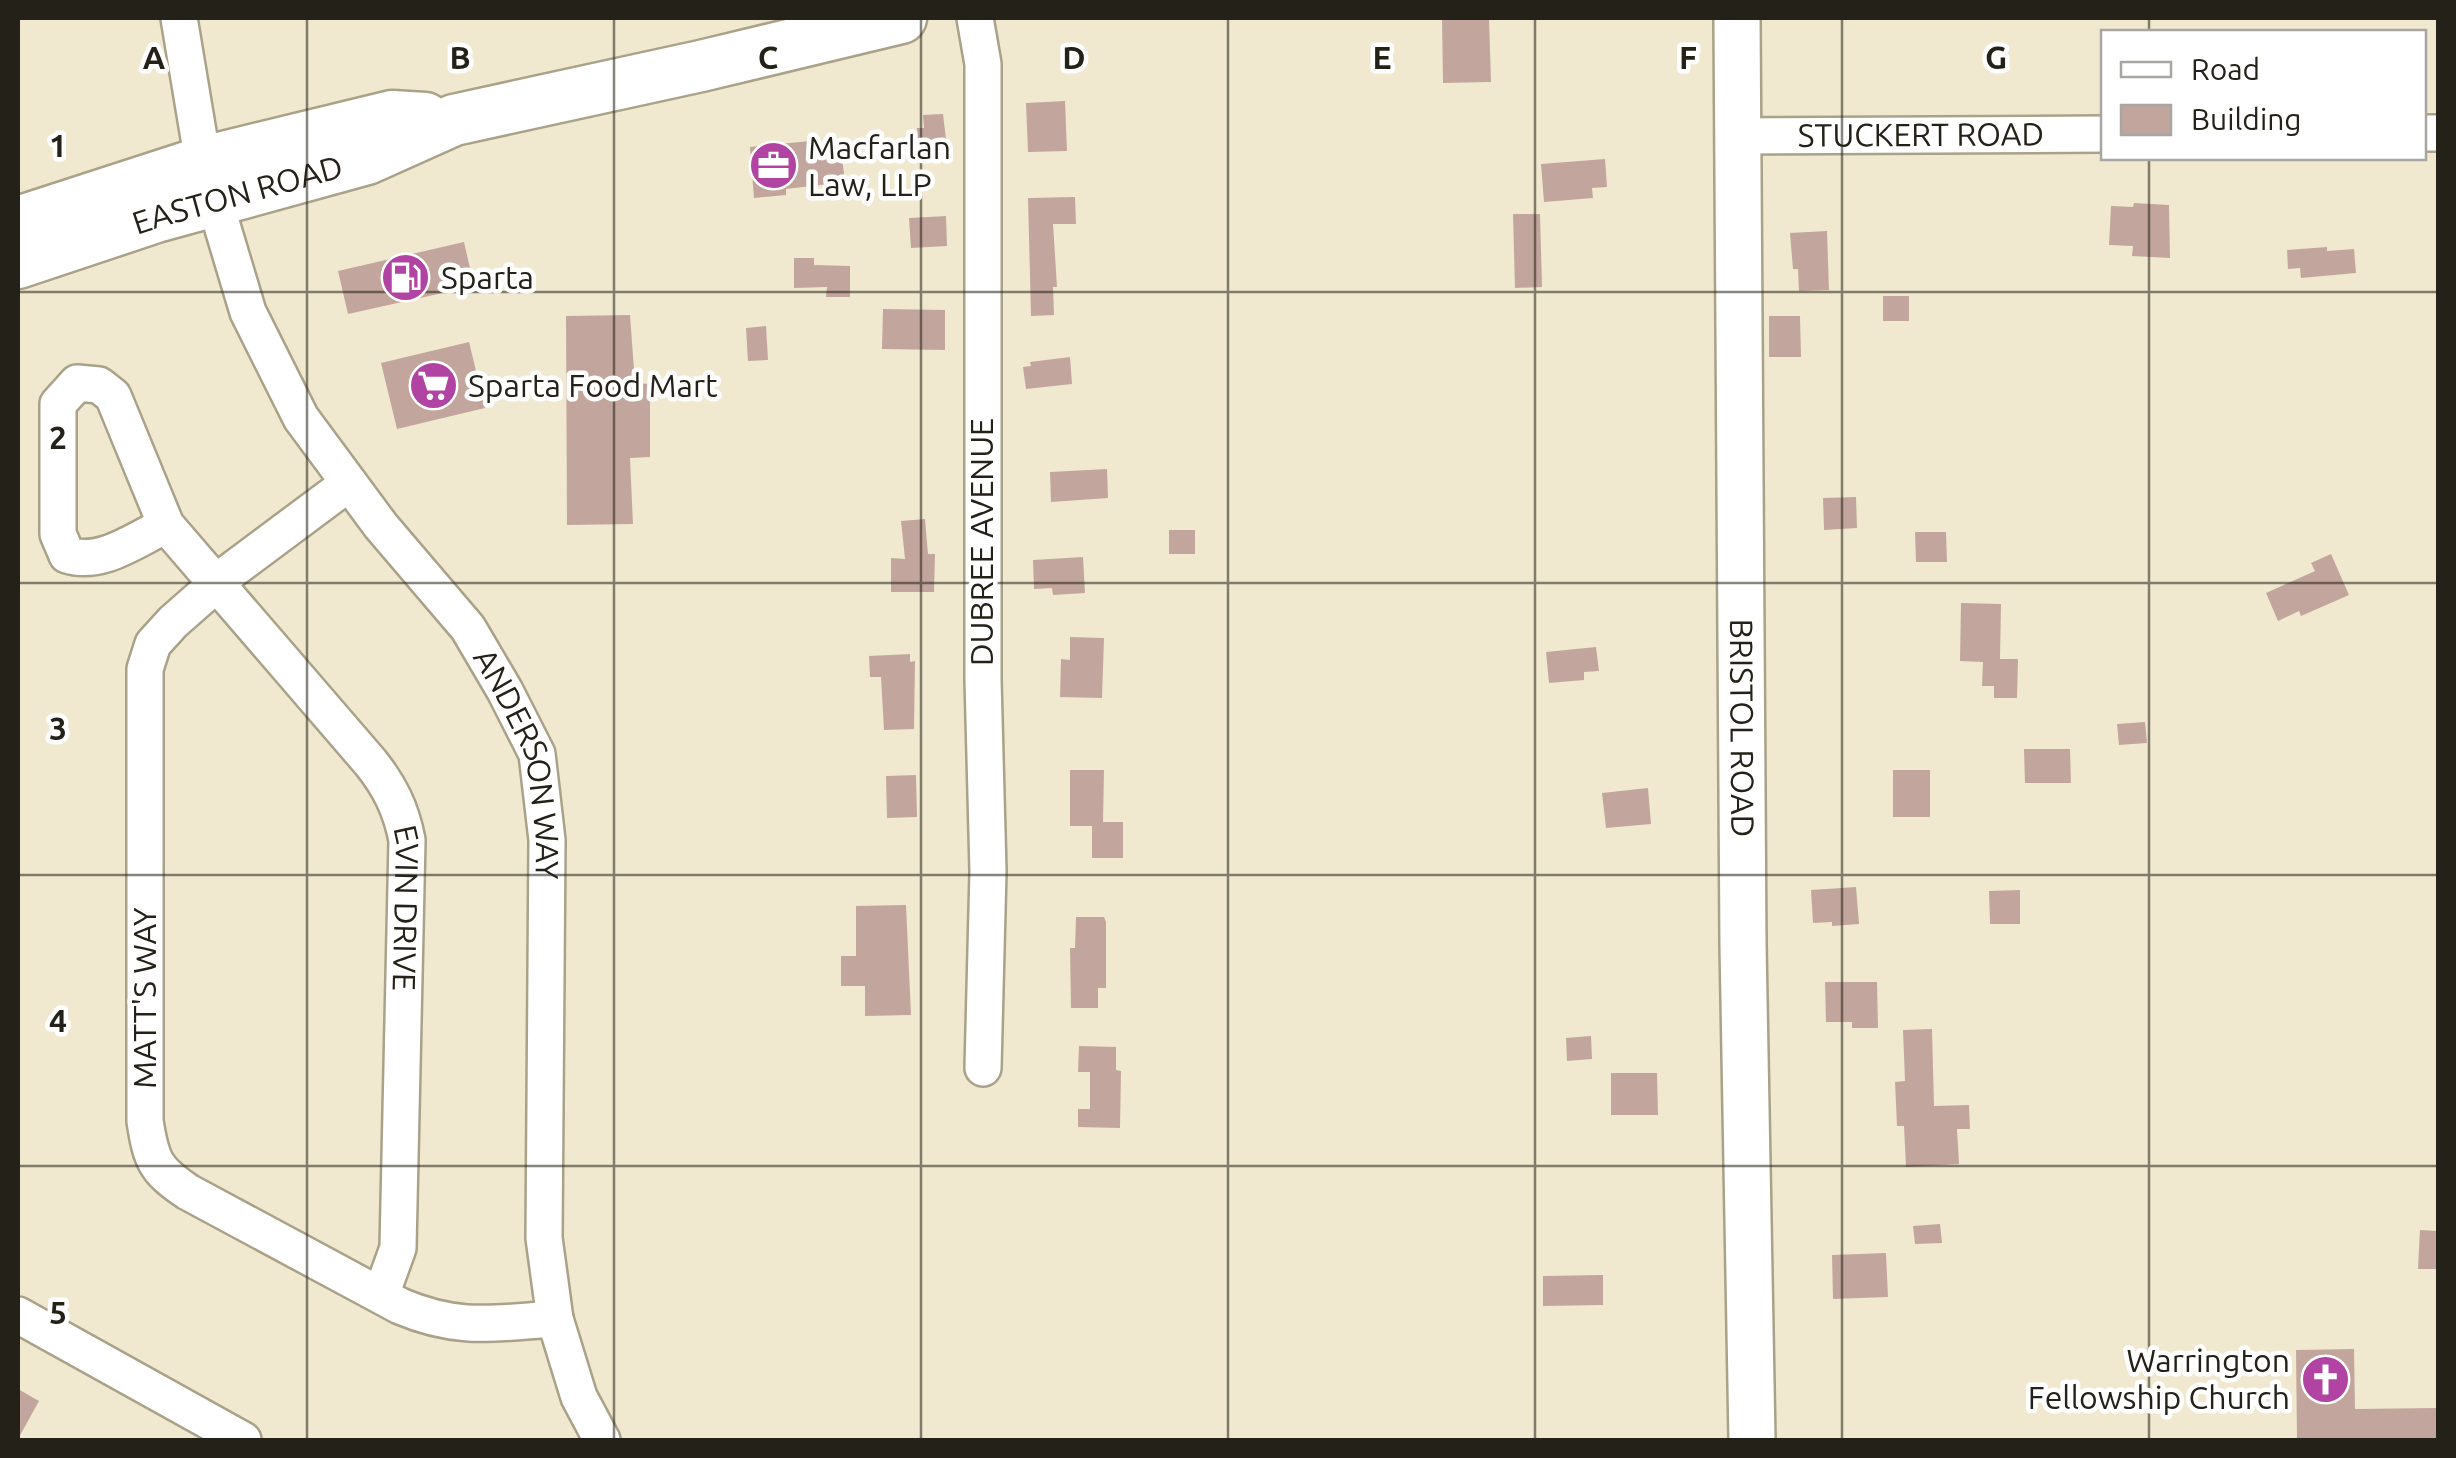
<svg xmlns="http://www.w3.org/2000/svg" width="2456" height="1458" font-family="Ubuntu,sans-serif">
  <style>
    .building { fill: #c2a69d }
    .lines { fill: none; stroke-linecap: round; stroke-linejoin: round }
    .minor-casing { stroke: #a9a289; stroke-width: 40 }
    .major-casing { stroke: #a9a289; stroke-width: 50 }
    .highway-casing { stroke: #a9a289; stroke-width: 55 }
    .minor { stroke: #fff; stroke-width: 35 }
    .major { stroke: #fff; stroke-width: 45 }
    .highway { stroke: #fff; stroke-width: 50 }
    .grid { fill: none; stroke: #242118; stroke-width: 2.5; stroke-opacity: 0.55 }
    .labels { text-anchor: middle; stroke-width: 9; stroke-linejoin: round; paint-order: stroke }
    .street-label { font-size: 32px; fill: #242118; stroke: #fff }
    .poi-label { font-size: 32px; fill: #242118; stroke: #fff; text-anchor: start }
    .grid-label { font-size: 32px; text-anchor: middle; font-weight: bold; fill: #242118; stroke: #fff; stroke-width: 9; stroke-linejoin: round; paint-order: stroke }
  </style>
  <rect width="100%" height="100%" fill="#f0e9cf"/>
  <!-- building -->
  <g class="building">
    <polygon points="1442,18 1489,18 1491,82 1443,83"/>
    <polygon points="1065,101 1067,151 1028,152 1026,103"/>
    <polygon points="943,114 948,156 919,157 917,128 924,128 923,115"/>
    <polygon points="820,140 821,143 840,141 845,182 786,189 786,195 754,198 750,147"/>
    <polygon points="1605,159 1607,187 1592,188 1593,198 1544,202 1541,164"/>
    <polygon points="1075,197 1076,224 1053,224 1057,287 1053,287 1054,315 1031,316 1028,198"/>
    <polygon points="2134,203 2169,205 2170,258 2132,256 2133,246 2109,245 2111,206 2133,207"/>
    <polygon points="1513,214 1540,214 1542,287 1515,288"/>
    <polygon points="946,216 947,246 911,248 909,218"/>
    <polygon points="1827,231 1829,290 1799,291 1798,269 1793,269 1790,233"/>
    <polygon points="464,242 474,286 348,314 338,271"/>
    <polygon points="2327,247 2327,251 2354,249 2356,273 2301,278 2300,268 2288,269 2287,250"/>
    <polygon points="794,258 814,258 814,265 850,266 850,297 826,297 827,287 794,288"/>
    <rect x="1883" y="296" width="26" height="25"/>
    <polygon points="883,309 945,310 945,350 882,349"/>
    <polygon points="630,315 635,383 650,384 650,457 630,458 633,524 567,525 566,316"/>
    <polygon points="1769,316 1800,316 1801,357 1769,357"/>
    <polygon points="766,326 768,360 748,361 746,328"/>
    <polygon points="469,342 485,408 397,429 381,363"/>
    <polygon points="1070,357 1072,384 1026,389 1023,367 1031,366 1030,362"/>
    <polygon points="1107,469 1108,498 1051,502 1050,472"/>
    <polygon points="1856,497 1857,528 1824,530 1823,498"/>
    <polygon points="925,519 928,554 935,554 934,592 891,592 891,558 905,559 901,521"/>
    <rect x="1169" y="530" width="26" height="24"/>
    <polygon points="1915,532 1946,532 1947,562 1916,562"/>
    <polygon points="2331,554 2349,595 2301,616 2299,611 2278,621 2266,593 2315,571 2311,563"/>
    <polygon points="1083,557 1085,593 1053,595 1052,588 1034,589 1033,560"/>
    <polygon points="1961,603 2001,604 2000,659 2018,659 2017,698 1994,698 1994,686 1982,686 1983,662 1960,661"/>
    <polygon points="1070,637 1104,638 1102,698 1060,697 1061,659 1070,660"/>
    <polygon points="1596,647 1599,671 1584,672 1584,680 1549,683 1546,652"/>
    <polygon points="910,654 910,662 915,661 914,729 884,730 881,677 870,677 869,656"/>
    <polygon points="2145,722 2147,743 2119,745 2117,724"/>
    <polygon points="2024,749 2070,749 2071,783 2025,783"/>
    <polygon points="1070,770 1104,770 1103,822 1123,822 1123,858 1092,858 1092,826 1070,826"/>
    <rect x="1893" y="770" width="37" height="47"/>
    <polygon points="916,775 917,817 887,818 886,776"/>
    <polygon points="1648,788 1651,824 1606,828 1602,793"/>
    <polygon points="1856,887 1859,924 1832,926 1832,922 1813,923 1811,890"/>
    <polygon points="2020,890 2020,924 1990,924 1989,891"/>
    <polygon points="906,905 911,1015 865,1016 865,986 841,986 841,956 856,956 856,906"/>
    <polygon points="1076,917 1104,917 1106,922 1106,988 1098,988 1098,1008 1071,1008 1070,948 1075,948"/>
    <polygon points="1825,982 1877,982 1878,1028 1852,1028 1852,1022 1826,1022"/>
    <polygon points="1932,1029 1934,1106 1969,1105 1970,1129 1957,1129 1959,1164 1906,1167 1904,1126 1897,1126 1895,1082 1905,1081 1903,1030"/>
    <polygon points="1591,1036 1592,1059 1567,1061 1566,1038"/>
    <polygon points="1079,1046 1116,1047 1116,1070 1121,1071 1120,1128 1078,1127 1078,1109 1090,1109 1090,1072 1078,1072"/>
    <polygon points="1611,1073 1657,1073 1658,1115 1611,1115"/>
    <polygon points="1940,1224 1942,1243 1915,1244 1913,1226"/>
    <polygon points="2420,1230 2438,1231 2438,1269 2418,1269"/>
    <polygon points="1886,1253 1888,1297 1833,1299 1832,1255"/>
    <polygon points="1603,1275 1603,1305 1543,1306 1543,1276"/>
    <polygon points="2354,1349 2355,1409 2438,1408 2438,1440 2297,1440 2296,1350"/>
    <polygon points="18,1389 39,1401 18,1439"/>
  </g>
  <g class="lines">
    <defs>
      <g id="minor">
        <path id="s1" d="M179,18L203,162L248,312L301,418L381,526L468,628L505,691L537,754L547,840L544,1238L555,1319L579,1397L602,1440"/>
        <polyline points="975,18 983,64 983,680 988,871 983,1068"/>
        <polyline points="2424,133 2438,133"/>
        <path id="s2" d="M1739,136L2104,134"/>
        <path d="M349,483L231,571L173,622L153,644L145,669V1121C151,1160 155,1170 188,1192L400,1306C459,1331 494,1323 555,1319"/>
        <path id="s3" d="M166,525C135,540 101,566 67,555L58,534V404L77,383L99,385L113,396L166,525L371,763C390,787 401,809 407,840L398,1248L381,1295"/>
        <polyline points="18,1315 243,1440"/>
      </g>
      <g id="major">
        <path id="s4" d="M1737,18L1743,944L1752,1440"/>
      </g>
      <g id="highway">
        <polyline points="18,222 203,162 392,116 425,118"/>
        <path id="s5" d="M18,263L156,217L367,159L454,120L701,66L901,18"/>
      </g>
    </defs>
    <!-- minor casing -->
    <use href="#minor" class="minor-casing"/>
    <!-- major casing -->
    <use href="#major" class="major-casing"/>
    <!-- highway casing -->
    <use href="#highway" class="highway-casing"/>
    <!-- minor -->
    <use href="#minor" class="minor"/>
    <!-- major -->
    <use href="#major" class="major"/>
    <!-- highway -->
    <use href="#highway" class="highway"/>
  </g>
  <!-- grid -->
  <path class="grid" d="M307,18V1440M614,18V1440M921,18V1440M1228,18V1440M1535,18V1440M1842,18V1440M2149,18V32M2149,158V1440M18,292H2438M18,583H2438M18,875H2438M18,1166H2438"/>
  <!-- icons -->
  <defs>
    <symbol id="office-disc" viewBox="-11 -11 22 22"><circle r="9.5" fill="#b144a3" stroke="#fff"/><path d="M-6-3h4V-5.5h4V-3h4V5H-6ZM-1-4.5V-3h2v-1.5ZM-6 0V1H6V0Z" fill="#fff"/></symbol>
    <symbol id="fuel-disc" viewBox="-11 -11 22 22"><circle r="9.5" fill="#b144a3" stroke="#fff"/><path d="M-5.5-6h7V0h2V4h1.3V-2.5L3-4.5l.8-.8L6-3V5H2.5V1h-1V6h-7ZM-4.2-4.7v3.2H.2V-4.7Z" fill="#fff"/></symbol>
    <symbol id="supermarket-disc" viewBox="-11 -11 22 22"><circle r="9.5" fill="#b144a3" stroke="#fff"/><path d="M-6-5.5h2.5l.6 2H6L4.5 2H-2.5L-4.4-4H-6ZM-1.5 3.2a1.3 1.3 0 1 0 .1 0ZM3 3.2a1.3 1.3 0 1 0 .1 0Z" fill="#fff"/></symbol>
    <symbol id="church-disc" viewBox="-11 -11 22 22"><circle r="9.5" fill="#b144a3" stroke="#fff"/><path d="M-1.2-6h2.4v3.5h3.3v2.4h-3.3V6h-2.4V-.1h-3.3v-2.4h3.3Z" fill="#fff"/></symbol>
  </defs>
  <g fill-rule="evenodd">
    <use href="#office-disc" x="746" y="138" width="55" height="55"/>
    <use href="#fuel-disc" x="378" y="250" width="55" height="55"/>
    <use href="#supermarket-disc" x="406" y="358" width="55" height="55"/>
    <use href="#church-disc" x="2298" y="1352" width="55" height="55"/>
  </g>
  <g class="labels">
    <!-- street labels -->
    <g class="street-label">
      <text dy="11" stroke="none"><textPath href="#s2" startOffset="182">STUCKERT ROAD</textPath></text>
      <text dy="11" stroke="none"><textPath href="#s5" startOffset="230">EASTON ROAD</textPath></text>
      <text transform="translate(982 542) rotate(-90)" y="11">DUBREE AVENUE</text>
      <text dy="11" stroke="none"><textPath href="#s4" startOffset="710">BRISTOL ROAD</textPath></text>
      <text dy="11" stroke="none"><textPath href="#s1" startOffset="838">ANDERSON WAY</textPath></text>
      <text dy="11" stroke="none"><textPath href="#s3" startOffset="935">EVIN DRIVE</textPath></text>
      <text transform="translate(145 998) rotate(-90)" y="11">MATT'S WAY</text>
    </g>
    <!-- poi labels -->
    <g class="poi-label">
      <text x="808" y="159">Macfarlan<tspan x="808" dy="37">Law, LLP</tspan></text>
      <text x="441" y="289">Sparta</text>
      <text x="468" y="397">Sparta Food Mart</text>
      <text x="2290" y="1372" text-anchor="end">Warrington<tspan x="2290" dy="37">Fellowship Church</tspan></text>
    </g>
  </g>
  <g class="grid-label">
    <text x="154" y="69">A</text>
    <text x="460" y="69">B</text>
    <text x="768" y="69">C</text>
    <text x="1074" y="69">D</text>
    <text x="1382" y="69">E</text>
    <text x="1688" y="69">F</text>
    <text x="1996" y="69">G</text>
    <text x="58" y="157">1</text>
    <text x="58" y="449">2</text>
    <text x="58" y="740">3</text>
    <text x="58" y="1032">4</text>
    <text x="58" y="1324">5</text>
  </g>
  <!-- border -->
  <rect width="2456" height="1458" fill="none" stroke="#242118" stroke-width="40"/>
  <!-- legend -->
  <rect x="2101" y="30" width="325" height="130" fill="#ffffff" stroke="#a7a6a3" stroke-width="2.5"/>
  <rect x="2121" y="62" width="50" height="15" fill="#ffffff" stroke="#a7a6a3" stroke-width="2.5"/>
  <text x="2191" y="80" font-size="30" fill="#242118">Road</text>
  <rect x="2121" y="105" width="50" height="30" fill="#c2a69d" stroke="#a7a6a3" stroke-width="2.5"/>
  <text x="2191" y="130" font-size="30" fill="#242118">Building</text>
</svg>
